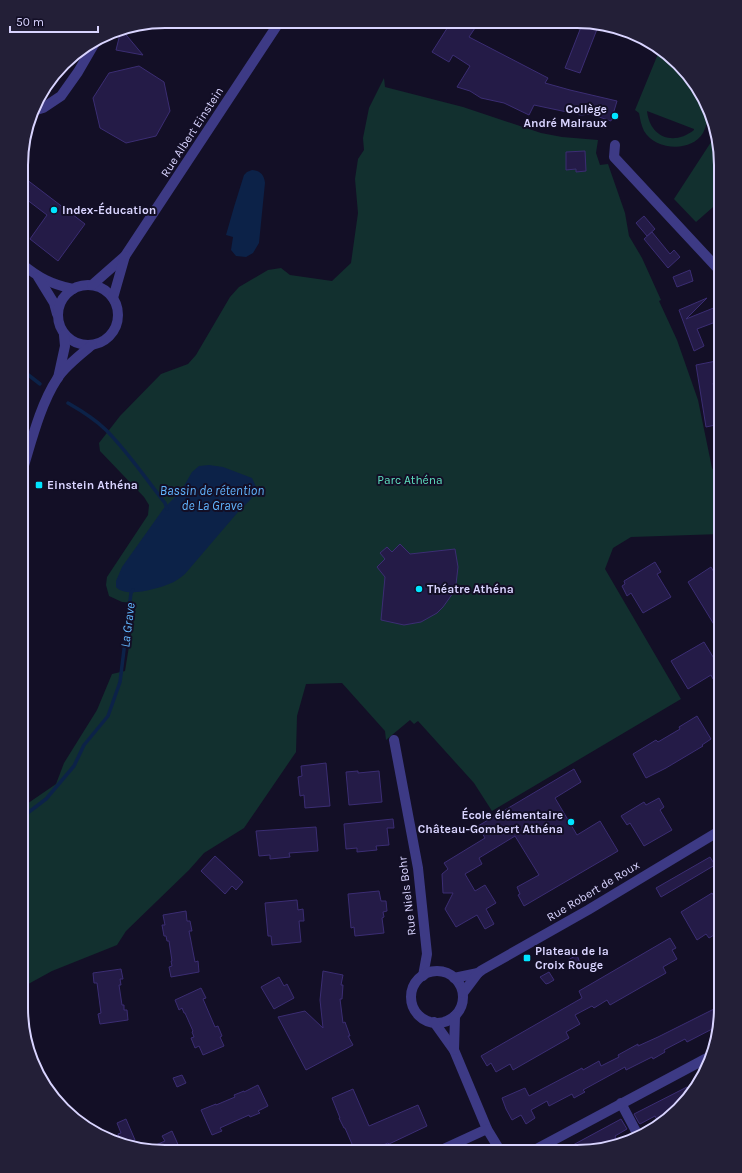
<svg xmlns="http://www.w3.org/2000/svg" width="742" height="1173" font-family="Karla,sans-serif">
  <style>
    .green { fill: #12302f; fill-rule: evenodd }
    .water { fill: #0c2248 }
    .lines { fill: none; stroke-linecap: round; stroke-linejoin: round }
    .stream { stroke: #0c2248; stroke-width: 3.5 }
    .building { fill: #241b47; stroke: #3b2d73 }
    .minor { stroke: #3d3a85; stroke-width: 10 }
    .tertiary { stroke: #3d3a85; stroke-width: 10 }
    .poi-dot { fill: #00e5ff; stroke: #130f26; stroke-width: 1.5 }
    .labels { text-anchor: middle; stroke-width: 4; stroke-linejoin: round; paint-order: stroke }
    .poi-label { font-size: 12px; font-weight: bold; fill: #d9d4ff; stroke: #130f26; text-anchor: start }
    .street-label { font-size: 12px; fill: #d9d4ff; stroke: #130f26 }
    .park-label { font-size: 12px; fill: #5fe0c0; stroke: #130f26 }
    .water-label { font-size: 13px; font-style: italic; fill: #62b6ff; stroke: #130f26 }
    .rim { fill: none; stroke: #d9d4ff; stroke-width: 2 }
  </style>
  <rect width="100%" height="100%" fill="#130f26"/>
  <!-- green -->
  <g class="green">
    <path d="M660,49L665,51L710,110L711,113C708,119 706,127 703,133C691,153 655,150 644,131C641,125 640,118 639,113L635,110ZM647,111L694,129V130C674,146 650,138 647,111Z"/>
    <polygon points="384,78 385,87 463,107 541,133 562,137 598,140 596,153 600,165 608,164 625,213 629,236 642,258 661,300 659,301 677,340 698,400 712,468 721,481 721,534 631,537 613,548 605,569 681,699 492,811 474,783 418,721 414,724 410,720 386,740 385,731 342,683 306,684 297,716 296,752 244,828 204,853 189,870 126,931 117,945 52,971 21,988 21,808 56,784 64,763 97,710 112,674 125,671 136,603 122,602 109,596 106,585 107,577 148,515 149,505 144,497 100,451 99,443 120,416 161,374 188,364 196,355 230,297 239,287 268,270 281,268 290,275 332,281 351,263 358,213 355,179 358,159 364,150 363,138 369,108"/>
    <polygon points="715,136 721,165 721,200 696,222 674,199"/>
  </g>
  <!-- water -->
  <g class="water">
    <path d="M252,170C260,171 264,174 265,183L259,243L253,253L246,257L236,256L231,250L233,237L226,235L234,207L244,175L247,172Z"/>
    <path d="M209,465L223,467L252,478L257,489L251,499L238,512L185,574C180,578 175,582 169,584C157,589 125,598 116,587V581L122,567L164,508L181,491L192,472L199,466Z"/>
  </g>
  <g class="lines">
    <!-- stream -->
    <g class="stream">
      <polyline points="22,370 40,384"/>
      <path d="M68,403C82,411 95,419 106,430C128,452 146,479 165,503L167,509"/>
      <polyline points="21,818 46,799 74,766 84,745 108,716 120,682 131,593 133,590"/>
    </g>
  </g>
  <!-- building -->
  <g class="building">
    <polygon points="451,22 479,22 469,37 548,78 545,83 570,90 617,101 611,121 590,114 581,115 534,105 529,115 504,103 481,98 470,91 457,87 470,66 453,55 449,62 432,52"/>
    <polygon points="583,22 596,22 599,24 580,73 565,68"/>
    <polygon points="121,30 122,30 143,55 116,50"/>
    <polygon points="139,66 164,82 170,111 156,136 126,143 100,128 93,98 109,73"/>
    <polygon points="585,151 586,171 576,172 576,169 566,170 566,152"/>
    <polygon points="22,176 85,224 58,261 30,239 47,215 22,196"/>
    <polygon points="644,216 655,229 647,236 636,223"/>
    <polygon points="652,232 670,254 674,250 680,257 668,268 644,239"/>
    <polygon points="690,270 693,281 677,287 673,277"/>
    <polygon points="707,298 686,319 721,305 721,320 697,329 704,346 694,351 679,310"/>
    <polygon points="721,360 721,381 713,383 720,424 706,427 696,365"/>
    <polygon points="400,544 410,554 455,549 458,567 456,584 453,593 443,607 437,613 421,622 404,625 381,620 385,577 377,567 385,559 380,553 387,547 392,552"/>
    <polygon points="655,562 661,572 657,574 671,597 643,613 631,593 627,596 622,586 625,584 624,581"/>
    <polygon points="711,567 721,584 721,636 688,582"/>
    <polygon points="704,642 721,670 721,674 713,679 711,675 688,689 671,661"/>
    <polygon points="697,716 711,739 702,745 703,746 666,768 646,778 633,754 656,740 658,742 680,729 679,727"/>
    <polygon points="326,763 330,806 305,808 304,795 300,796 298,777 302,776 301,766"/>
    <polygon points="574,769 581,782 555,798 577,835 600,821 618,851 524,906 518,895 520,894 517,887 539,875 515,836 479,858 482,864 465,874 475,891 485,885 496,903 486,909 494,924 485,929 477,915 456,927 445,909 453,893 443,893 442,874 448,869 444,863 485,838 478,826"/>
    <polygon points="358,771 358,773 379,771 382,802 349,805 346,772"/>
    <polygon points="659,798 664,807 660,810 672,830 644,846 630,823 627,825 621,816 644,802 646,805"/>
    <polygon points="393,819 394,828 387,828 389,845 376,846 377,850 357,852 357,848 346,849 344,824"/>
    <polygon points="316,827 318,851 289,853 290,857 270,859 270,855 259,856 256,831"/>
    <polygon points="215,856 243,882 236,890 232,886 225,894 201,871"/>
    <polygon points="710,857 715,865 661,897 656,888"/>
    <polygon points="379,891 381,901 386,901 387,911 383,912 384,917 382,918 384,933 355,936 354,927 351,928 348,894"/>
    <polygon points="712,893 721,907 721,931 709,938 706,934 697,940 681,912"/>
    <polygon points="297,900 298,910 303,909 304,921 299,921 301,942 272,945 271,936 268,936 265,903"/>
    <polygon points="186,911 187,921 190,921 192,931 189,931 195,962 198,961 199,972 171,977 169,967 172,966 171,961 172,961 169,941 167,941 166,936 164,936 162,925 165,925 163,915"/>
    <polygon points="670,938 676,948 672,950 677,959 663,967 666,973 610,1005 607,1000 594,1008 592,1006 575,1015 580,1024 566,1032 569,1038 513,1070 510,1064 496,1072 491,1063 487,1066 481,1056 582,998 579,991"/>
    <polygon points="577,955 580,963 573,969 568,960"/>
    <polygon points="121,969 123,979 120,979 121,985 119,985 122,1005 124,1005 124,1010 127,1010 128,1020 100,1024 98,1014 101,1013 97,983 94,983 93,973"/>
    <polygon points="323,971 343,975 341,985 343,985 342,999 340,999 343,1023 345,1022 350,1036 348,1036 353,1045 306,1070 278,1017 305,1011 323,1028 320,1000"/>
    <polygon points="549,972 554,980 549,983 546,984 540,977"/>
    <polygon points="279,977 284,986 287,984 294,998 274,1009 261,987"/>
    <polygon points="201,988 206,998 203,999 215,1027 218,1026 222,1036 220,1037 224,1046 203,1055 199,1046 195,1048 191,1038 194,1037 192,1032 193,1031 185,1013 184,1013 182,1008 179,1010 175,1000"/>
    <polygon points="714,1009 720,1020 718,1026 687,1042 685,1039 664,1050 665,1052 653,1059 652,1057 626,1070 625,1067 583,1090 585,1092 574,1098 572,1094 549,1106 547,1101 531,1110 535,1118 526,1124 521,1115 512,1120 506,1109 502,1098 525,1088 529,1096 582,1068 583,1070 599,1061 601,1066 619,1057 618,1055 638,1044 638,1046 658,1037"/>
    <polygon points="182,1075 186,1083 177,1087 173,1078"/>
    <polygon points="258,1085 268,1106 258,1111 260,1113 250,1117 249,1115 220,1128 222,1131 212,1135 201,1110 216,1104 216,1105 235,1097 234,1095 244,1091 244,1092"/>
    <polygon points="687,1087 691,1095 674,1114 668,1117 667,1115 657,1120 655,1116 640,1124 639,1123 634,1114"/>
    <polygon points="353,1089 369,1126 418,1105 427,1126 389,1144 388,1143 368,1151 355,1151 345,1128 344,1128 339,1118 340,1118 332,1098"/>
    <polygon points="126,1119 135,1140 129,1143 120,1140 118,1134 121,1133 117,1123"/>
    <polygon points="621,1119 627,1129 615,1136 616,1138 597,1148 577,1152 560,1152"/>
    <polygon points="172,1131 180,1149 174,1151 144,1150 165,1141 162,1136"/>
  </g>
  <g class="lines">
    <!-- minor -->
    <g class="minor">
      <polyline points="33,111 43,108 61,96 78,72 96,41"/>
      <polyline points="615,145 614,157 721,272"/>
      <path d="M22,264C39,278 51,284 73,289"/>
      <polyline points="38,277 54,303 57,314"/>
      <polyline points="394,740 418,868 427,954 423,976"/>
      <circle cx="437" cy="997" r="26"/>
      <polyline points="454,978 478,973 482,970 588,910 721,830"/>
      <polyline points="463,993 478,973"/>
      <polyline points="434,1022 454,1050 487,1129 501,1152"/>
      <polyline points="454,1050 455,1016"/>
      <polyline points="621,1103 639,1137"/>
      <polyline points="437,1152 487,1129"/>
      <polyline points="531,1152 707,1058"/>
    </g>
    <!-- tertiary -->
    <g class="tertiary">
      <circle cx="88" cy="315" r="30"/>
      <polyline points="92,285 125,256 280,21"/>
      <polyline points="113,298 125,256"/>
      <polyline points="58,378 65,346 64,335"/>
      <path d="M22,472C31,443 40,405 57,379C64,367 81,354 92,345"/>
    </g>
  </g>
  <!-- markers -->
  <g class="poi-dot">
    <circle cx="615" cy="116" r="4"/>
    <circle cx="54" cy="210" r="4"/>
    <rect x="35" y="481" width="8" height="8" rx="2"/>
    <circle cx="419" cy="589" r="4"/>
    <circle cx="571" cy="822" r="4"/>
    <rect x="523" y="954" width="8" height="8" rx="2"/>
  </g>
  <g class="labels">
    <!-- poi labels -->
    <g class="poi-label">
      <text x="607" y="113" text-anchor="end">Collège<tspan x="607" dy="14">André Malraux</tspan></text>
      <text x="62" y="214">Index-Éducation</text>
      <text x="47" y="489">Einstein Athéna</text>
      <text x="427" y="593">Théatre Athéna</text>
      <text x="563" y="819" text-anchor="end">École élémentaire<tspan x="563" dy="14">Château-Gombert Athéna</tspan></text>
      <text x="535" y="955">Plateau de la<tspan x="535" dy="14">Croix Rouge</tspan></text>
    </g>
    <!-- street labels -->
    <g class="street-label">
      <text transform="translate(192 132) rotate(-57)" y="4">Rue Albert Einstein</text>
      <text transform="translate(593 891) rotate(-31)" y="4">Rue Robert de Roux</text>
      <text transform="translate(407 896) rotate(-97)" y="4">Rue Niels Bohr</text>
    </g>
    <!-- park labels -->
    <g class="park-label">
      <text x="410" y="484">Parc Athéna</text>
    </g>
    <!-- water labels -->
    <g class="water-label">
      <text x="212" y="495">Bassin de rétention<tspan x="212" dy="15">de La Grave</tspan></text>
      <text transform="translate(127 625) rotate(-83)" y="5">La Grave</text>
    </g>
  </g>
  <!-- crop -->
  <path d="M0 0H742V1173H0ZM165 28H577A137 137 0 0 1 714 165V1008A137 137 0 0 1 577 1145H165A137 137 0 0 1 28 1008V165A137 137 0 0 1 165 28Z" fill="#231f37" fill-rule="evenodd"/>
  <path class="rim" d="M165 28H577A137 137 0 0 1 714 165V1008A137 137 0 0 1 577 1145H165A137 137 0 0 1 28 1008V165A137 137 0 0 1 165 28Z"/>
  <!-- scale -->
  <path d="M10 26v6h88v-6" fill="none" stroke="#d9d4ff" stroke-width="2"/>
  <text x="16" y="26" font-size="12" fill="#d9d4ff" stroke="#130f26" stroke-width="3" paint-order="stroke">50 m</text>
</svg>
